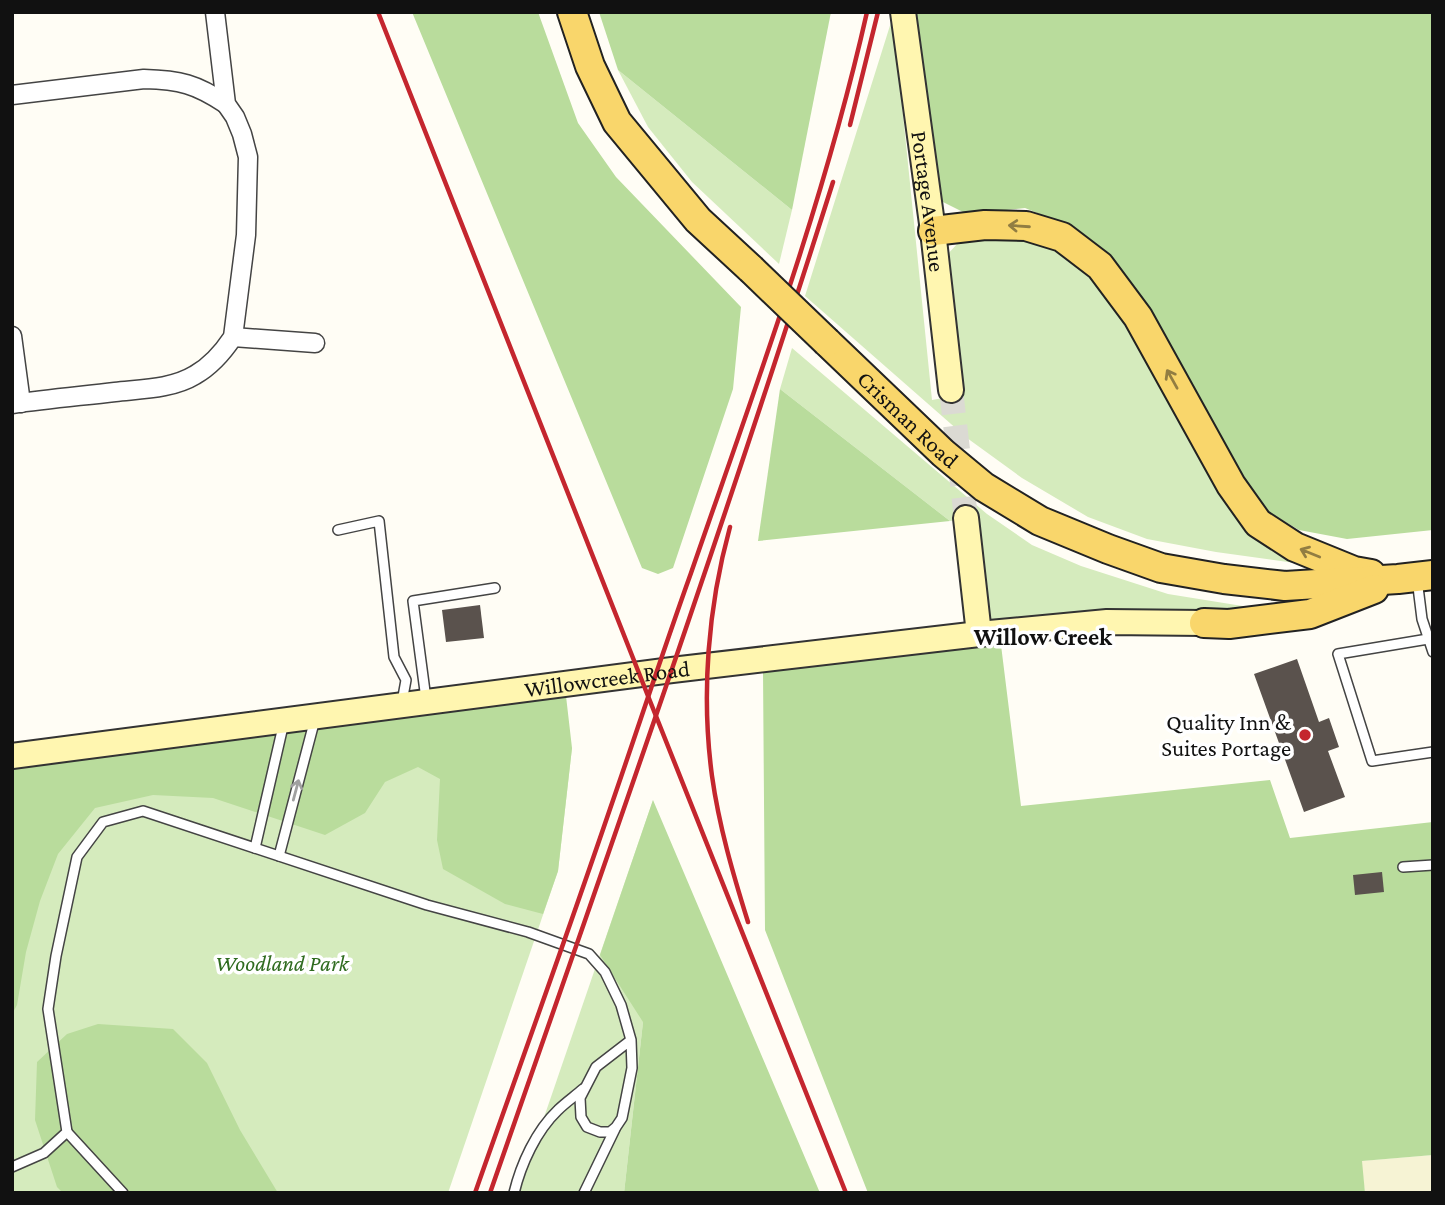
<svg xmlns="http://www.w3.org/2000/svg" width="1445" height="1205" font-family="'Crimson Pro',serif">
  <style>
    .farmland { fill: #f6f3d4 }
    .green { fill: #d5ebbd }
    .forest { fill: #b9dc9c }
    .building { fill: #5a524d }
    .lines { fill: none; stroke-linecap: round; stroke-linejoin: round }
    .secondary-tunnel { stroke: #dbdad3; stroke-width: 24; stroke-dasharray: 24 12; stroke-linecap: butt }
    .lane-casing { stroke: #444; stroke-width: 12 }
    .street-casing { stroke: #444; stroke-width: 21 }
    .secondary-casing { stroke: #333; stroke-width: 28 }
    .primary-casing { stroke: #222; stroke-width: 32 }
    .lane { stroke: #fff; stroke-width: 9 }
    .street { stroke: #fff; stroke-width: 18 }
    .secondary { stroke: #fff6b0; stroke-width: 24 }
    .primary { stroke: #f9d66b; stroke-width: 28 }
    .rail { stroke: #c4262e; stroke-width: 4.5 }
    .primary-bridge-casing { stroke: #222; stroke-width: 32; stroke-linecap: butt }
    .primary-bridge { stroke: #f9d66b; stroke-width: 28 }
    .oneway { stroke: #917d42 }
    .oneway2 { stroke: #a0a0a0 }
    .poi-dot { fill: #c4262e; stroke: #fff; stroke-width: 2.5 }
    .labels { text-anchor: middle; stroke-width: 7; stroke-linejoin: round; paint-order: stroke }
    .street-label { font-size: 23px; fill: #111; stroke: #fff }
    .poi-label { font-size: 23px; fill: #111; stroke: #fff; text-anchor: end }
    .park-label { font-size: 23px; font-style: italic; fill: #2f6b1f; stroke: #fff }
    .neighbourhood-label { font-size: 24px; font-weight: bold; fill: #111; stroke: #fff }
  </style>
  <rect width="100%" height="100%" fill="#fffdf5"/>
  <!-- farmland -->
  <polygon class="farmland" points="1433,1155 1433,1193 1365,1193 1361,1161"/>
  <!-- green -->
  <g class="green">
    <polygon points="893,16 932,400 960,395 946,256 958,243 997,237 1039,241 1081,265 1117,306 1302,564 1216,552 1147,539 1088,517 1022,478 967,438 805,296"/>
    <polygon points="618,70 792,210 779,264 692,182 648,127"/>
    <polygon points="792,348 987,514 1032,545 1081,566 1168,594 1261,609 1084,613 989,624 976,518 950,521 780,389"/>
    <polygon points="572,748 558,871 448,1193 12,1193 12,766"/>
    <polygon points="653,800 643,1022 624,1193 518,1193"/>
  </g>
  <!-- forest -->
  <g class="forest">
    <polygon points="412,12 538,12 578,123 616,177 741,307 733,389 673,568 658,574 642,568"/>
    <polygon points="599,12 831,12 792,210 618,70"/>
    <polygon points="916,12 1433,12 1433,530 1347,539 1299,530 1262,508 1123,275 1069,226 1025,208 967,214 941,201"/>
    <polygon points="780,389 950,521 758,541"/>
    <polygon points="1001,645 1021,806 1270,780 1290,838 1433,822 1433,1155 1362,1161 1365,1193 868,1193 765,930 763,671"/>
    <polygon points="566,696 572,748 558,871 543,914 505,904 443,869 437,840 440,779 418,767 385,782 365,813 325,835 213,798 153,795 95,808 58,854 40,901 26,952 17,1005 12,1014 12,759"/>
    <polygon points="653,800 820,1193 624,1193 643,1022 600,955"/>
    <polygon points="98,1024 173,1029 207,1063 240,1130 278,1193 63,1193 57,1187 35,1120 37,1062 67,1034"/>
  </g>
  <!-- building -->
  <g class="building">
    <polygon points="480,605 484,638 446,642 442,610"/>
    <polygon points="1297,659 1319,722 1329,718 1339,747 1328,751 1345,797 1304,812 1254,674"/>
    <polygon points="1382,872 1384,892 1355,895 1353,875"/>
  </g>
  <g class="lines">
    <!-- secondary-tunnel -->
    <polyline class="secondary-tunnel" points="951,390 966,518"/>
    <defs>
      <g id="lane">
        <polyline points="338,530 379,521 394,657 406,680 402,702"/>
        <polyline points="1417,579 1422,619 1433,652"/>
        <polyline points="1428,639 1338,654 1372,761 1433,752"/>
        <polyline points="426,699 413,601 495,588"/>
        <polyline points="255,848 284,722"/>
        <polyline points="279,856 315,719"/>
        <polyline points="1403,867 1433,865"/>
        <polyline points="67,1132 123,1193"/>
        <polyline points="12,1167 44,1153 67,1132 48,1009 56,956 77,857 103,822 143,811 427,905 528,932 589,954 605,972 621,1005 631,1040 632,1068 622,1118 616,1127 610,1132 600,1132 587,1127 581,1117 580,1098 596,1067 631,1040"/>
        <path d="M514,1193C521,1164 536,1131 558,1110C565,1103 575,1096 583,1089"/>
        <polyline points="584,1193 615,1129"/>
      </g>
      <g id="street">
        <path d="M12,95L144,79C180,80 196,84 226,104"/>
        <polyline points="12,336 21,403"/>
        <polyline points="233,337 315,343"/>
        <path d="M12,404C47,399 81,396 115,392C141,389 172,389 195,375C211,366 223,352 233,337L246,235L248,157L242,134L235,117L226,104L215,12"/>
      </g>
      <g id="secondary">
        <path id="s1" d="M903,12L933,231L951,390"/>
        <polyline points="966,518 979,634"/>
        <path id="s2" d="M12,756L672,670L979,634L1107,622L1204,623"/>
      </g>
      <g id="primary">
        <polyline points="572,12 590,66 617,122 698,220 751,269"/>
        <polyline points="933,231 985,225 1026,226 1062,237 1100,266 1138,317 1231,485 1258,523 1295,547 1354,571 1371,574"/>
        <path id="s3" d="M827,342L943,453L984,487L1040,521L1108,549L1161,568L1224,579L1285,586L1398,579L1433,575"/>
        <polyline points="1204,623 1229,624 1310,614 1374,589"/>
      </g>
    </defs>
    <!-- lane casing -->
    <use href="#lane" class="lane-casing"/>
    <!-- street casing -->
    <use href="#street" class="street-casing"/>
    <!-- secondary casing -->
    <use href="#secondary" class="secondary-casing"/>
    <!-- primary casing -->
    <use href="#primary" class="primary-casing"/>
    <!-- lane -->
    <use href="#lane" class="lane"/>
    <!-- street -->
    <use href="#street" class="street"/>
    <!-- secondary -->
    <use href="#secondary" class="secondary"/>
    <!-- primary -->
    <use href="#primary" class="primary"/>
    <!-- rail -->
    <g class="rail">
      <polyline points="378,12 648,696 846,1193"/>
      <polyline points="850,125 878,12"/>
      <path d="M730,527C708,607 701,694 712,776C719,826 733,874 748,922"/>
      <path d="M475,1193C520,1065 566,938 610,809C637,731 663,651 691,573C755,388 824,203 867,12"/>
      <path d="M490,1193C607,857 726,521 833,182"/>
    </g>
    <defs>
      <polyline id="primary-bridge" points="751,269 827,342"/>
    </defs>
    <!-- primary-bridge casing -->
    <use href="#primary-bridge" class="primary-bridge-casing"/>
    <!-- primary-bridge -->
    <use href="#primary-bridge" class="primary-bridge"/>
  </g>
  <!-- one-way arrows -->
  <defs><path id="oneway-shaft" d="M-6 0H5M1.5-3L5.5 0L1.5 3" fill="none" stroke-width="1.6" stroke-linecap="round" stroke-linejoin="round" transform="scale(1.75)"/></defs>
  <g class="oneway">
    <use href="#oneway-shaft" transform="translate(1019 226) rotate(-176)"/>
    <use href="#oneway-shaft" transform="translate(1172 379) rotate(-119)"/>
    <use href="#oneway-shaft" transform="translate(1310 553) rotate(-158)"/>
  </g>
  <use class="oneway2" href="#oneway-shaft" transform="translate(296 790) rotate(-75)"/>
  <!-- markers -->
  <circle class="poi-dot" cx="1305" cy="735" r="7"/>
  <g class="labels">
    <!-- street labels -->
    <g class="street-label">
      <text dy="8" stroke="none"><textPath href="#s1" startOffset="191">Portage Avenue</textPath></text>
      <text dy="8" stroke="none"><textPath href="#s3" startOffset="112">Crisman Road</textPath></text>
      <text dy="8" stroke="none"><textPath href="#s2" startOffset="600">Willowcreek Road</textPath></text>
    </g>
    <!-- poi labels -->
    <g class="poi-label">
      <text x="1291" y="730">Quality Inn &amp;<tspan x="1291" dy="26">Suites Portage</tspan></text>
    </g>
    <!-- park labels -->
    <g class="park-label">
      <text x="282" y="971">Woodland Park</text>
    </g>
    <!-- neighbourhood labels -->
    <g class="neighbourhood-label">
      <text x="1043" y="645">Willow Creek</text>
    </g>
  </g>
  <!-- border -->
  <rect width="1445" height="1205" fill="none" stroke="#111111" stroke-width="28"/>
</svg>
